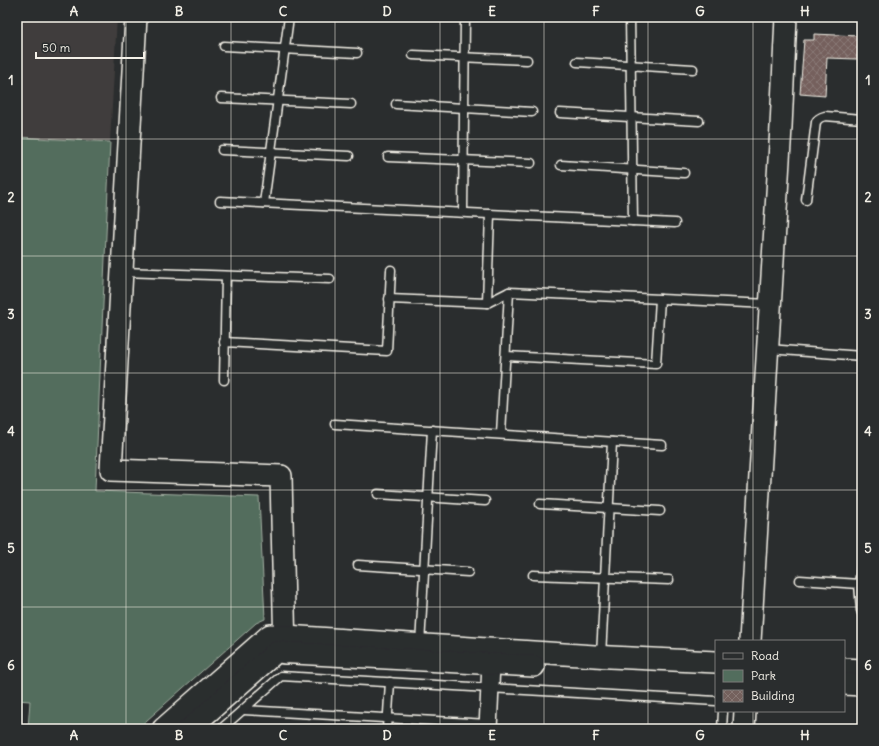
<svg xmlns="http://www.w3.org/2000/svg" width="879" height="746" font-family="Delius,sans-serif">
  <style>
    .built { fill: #403d3c }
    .green { fill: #526d5d; stroke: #a3afa2 }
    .building { fill: url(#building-cross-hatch); stroke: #f4f1e8 }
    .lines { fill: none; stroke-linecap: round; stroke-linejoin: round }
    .service-casing { stroke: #f4f1e8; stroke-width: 11 }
    .minor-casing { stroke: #f4f1e8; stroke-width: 20 }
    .tertiary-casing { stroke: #f4f1e8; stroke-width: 24 }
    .service { stroke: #2a2d2e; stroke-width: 8 }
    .minor { stroke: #2a2d2e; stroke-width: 17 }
    .tertiary { stroke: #2a2d2e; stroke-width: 21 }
    .grid { fill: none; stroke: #f4f1e8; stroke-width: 1; stroke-opacity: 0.55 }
    .neatline { fill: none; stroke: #f4f1e8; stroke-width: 1.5 }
    .grid-label { font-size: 13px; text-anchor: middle; font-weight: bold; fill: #f4f1e8 }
  </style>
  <defs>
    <pattern id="building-cross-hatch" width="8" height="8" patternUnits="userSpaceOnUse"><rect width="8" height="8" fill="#74615d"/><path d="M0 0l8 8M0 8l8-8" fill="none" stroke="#887874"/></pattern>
  </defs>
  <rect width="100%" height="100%" fill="#2a2d2e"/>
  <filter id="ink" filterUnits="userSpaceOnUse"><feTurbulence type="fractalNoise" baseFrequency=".025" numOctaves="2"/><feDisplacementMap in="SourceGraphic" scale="8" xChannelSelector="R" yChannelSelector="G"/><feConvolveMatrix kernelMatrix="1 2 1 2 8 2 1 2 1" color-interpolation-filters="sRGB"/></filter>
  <g filter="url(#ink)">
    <!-- built -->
    <polygon class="built" points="17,17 117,17 110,142 17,137"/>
    <!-- green -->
    <polygon class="green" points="17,137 110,142 95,491 259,497 265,619 256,623 137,729 28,729 30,701 17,700"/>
    <!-- building -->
    <polygon class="building" points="814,34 859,36 857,59 827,58 825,96 800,94 804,40 814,40"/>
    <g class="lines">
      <defs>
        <g id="service">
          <polyline points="630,17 633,221"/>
          <polyline points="224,46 357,53"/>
          <polyline points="413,55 527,60"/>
          <polyline points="577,62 693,69"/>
          <polyline points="221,98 351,104"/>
          <polyline points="396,104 532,112"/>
          <polyline points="560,113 699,121"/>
          <polyline points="222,150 349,156"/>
          <polyline points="388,157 531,163"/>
          <polyline points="561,165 684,173"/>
          <path d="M806,200L816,122C818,118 821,117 825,116L862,119"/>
          <polyline points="220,201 675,223"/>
          <polyline points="264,203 289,17"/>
          <polyline points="463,212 465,17"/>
          <polyline points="123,272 330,279"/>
          <polyline points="389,299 487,303 509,292 770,304"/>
          <polyline points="487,303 490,214"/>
          <polyline points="224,342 387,351 391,270"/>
          <polyline points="768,349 862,356"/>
          <polyline points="506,356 656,364 660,299"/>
          <polyline points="224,380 226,276"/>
          <polyline points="335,424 662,445"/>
          <polyline points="501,434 509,292"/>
          <polyline points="378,494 485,501"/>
          <polyline points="540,504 660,511"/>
          <polyline points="862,562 859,584 861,610 862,613"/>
          <polyline points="358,565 468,572"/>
          <polyline points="533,575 669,580"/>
          <polyline points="800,580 859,584"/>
          <polyline points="420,645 432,430"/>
          <polyline points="601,656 612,442"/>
          <polyline points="244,710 488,724"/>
          <polyline points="221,729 281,676 716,701"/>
          <polyline points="387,729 390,682"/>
          <polyline points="722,729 723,711"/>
        </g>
        <polyline id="minor" points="488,729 491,664"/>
        <g id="tertiary">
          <polyline points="136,17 111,470 281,476 285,653"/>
          <polyline points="750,641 781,127 786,17"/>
          <polyline points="844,669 862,670"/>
          <polyline points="844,684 862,685"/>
          <polyline points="163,729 270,635 610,657 716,662"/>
          <polyline points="189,729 276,652 534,666"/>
          <polyline points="744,729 745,711"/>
        </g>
      </defs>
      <!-- service casing -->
      <use href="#service" class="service-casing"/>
      <!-- minor casing -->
      <use href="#minor" class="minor-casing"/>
      <!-- tertiary casing -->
      <use href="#tertiary" class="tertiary-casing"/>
      <!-- service -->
      <use href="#service" class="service"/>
      <!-- minor -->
      <use href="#minor" class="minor"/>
      <!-- tertiary -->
      <use href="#tertiary" class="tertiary"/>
    </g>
  </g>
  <!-- grid -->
  <path class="grid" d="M126,17V729M231,17V729M335,17V729M440,17V729M544,17V729M648,17V729M753,17V641M17,139H862M17,256H862M17,373H862M17,490H862M17,607H862M753,711V729"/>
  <!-- margin -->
  <rect width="879" height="746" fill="none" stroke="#2a2d2e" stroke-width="44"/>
  <!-- legend -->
  <rect x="715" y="640" width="130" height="72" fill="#2a2d2e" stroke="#7b7b78"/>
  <rect x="723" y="653" width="20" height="6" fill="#2a2d2e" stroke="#7b7b78"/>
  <text x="751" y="660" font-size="12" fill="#f4f1e8">Road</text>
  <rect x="723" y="670" width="20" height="12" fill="#526d5d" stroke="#7b7b78"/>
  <text x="751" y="680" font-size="12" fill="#f4f1e8">Park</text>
  <rect x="723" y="690" width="20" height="12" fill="url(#building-cross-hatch)" stroke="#7b7b78"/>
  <text x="751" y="700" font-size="12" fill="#f4f1e8">Building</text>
  <!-- scale -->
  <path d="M36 52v6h108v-6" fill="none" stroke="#f4f1e8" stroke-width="2"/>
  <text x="42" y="52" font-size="12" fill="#f4f1e8" stroke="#2a2d2e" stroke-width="3" paint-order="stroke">50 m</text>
  <rect x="22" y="22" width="835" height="702" class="neatline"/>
  <g class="grid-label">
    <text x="74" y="16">A</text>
    <text x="179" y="16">B</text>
    <text x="283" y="16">C</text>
    <text x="387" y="16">D</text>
    <text x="492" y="16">E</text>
    <text x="596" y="16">F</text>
    <text x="700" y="16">G</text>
    <text x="805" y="16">H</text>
    <text x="11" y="85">1</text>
    <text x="868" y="85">1</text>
    <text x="11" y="202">2</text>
    <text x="868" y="202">2</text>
    <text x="11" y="319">3</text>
    <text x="868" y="319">3</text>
    <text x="11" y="436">4</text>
    <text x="868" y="436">4</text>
    <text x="11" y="553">5</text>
    <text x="868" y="553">5</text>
    <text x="11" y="670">6</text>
    <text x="868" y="670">6</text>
    <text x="74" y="740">A</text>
    <text x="179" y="740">B</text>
    <text x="283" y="740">C</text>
    <text x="387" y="740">D</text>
    <text x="492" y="740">E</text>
    <text x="596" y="740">F</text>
    <text x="700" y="740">G</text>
    <text x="805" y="740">H</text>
  </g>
</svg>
